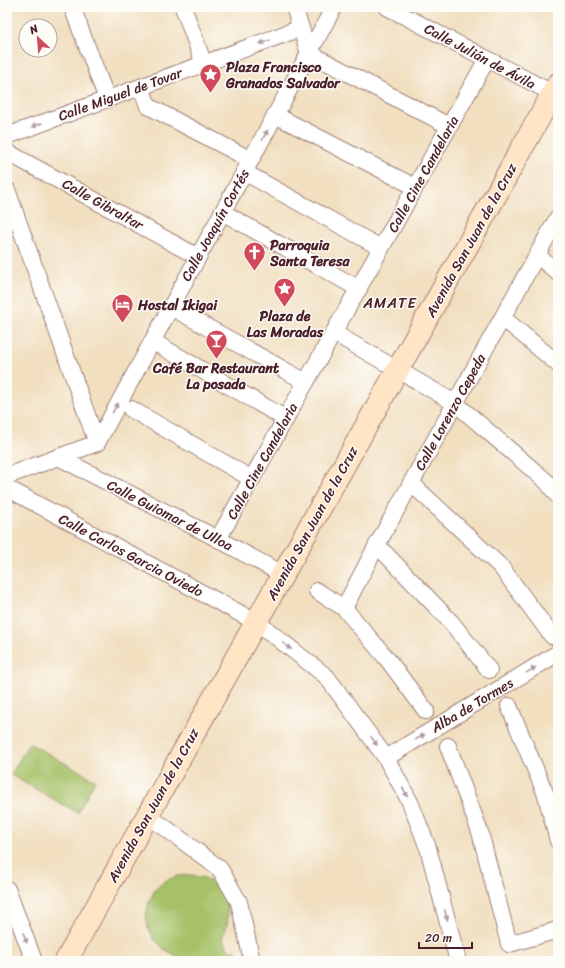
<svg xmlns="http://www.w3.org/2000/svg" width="565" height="968" font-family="Sriracha,sans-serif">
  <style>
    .green { fill: #a6c167; stroke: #787049 }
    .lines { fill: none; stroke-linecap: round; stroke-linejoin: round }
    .street-casing { stroke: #9e7f76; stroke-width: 18 }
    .secondary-casing { stroke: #9e7f76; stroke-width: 24 }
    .street { stroke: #fff; stroke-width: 16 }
    .secondary { stroke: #ffe4c6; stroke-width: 22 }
    .oneway { fill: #ae9aa0 }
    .labels { text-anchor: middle; stroke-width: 3; stroke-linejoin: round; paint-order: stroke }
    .street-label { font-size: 14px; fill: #4a1f2b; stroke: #fdfcf7 }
    .poi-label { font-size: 14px; font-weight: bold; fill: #4a1f2b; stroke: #fdfcf7; text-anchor: start }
    .neighbourhood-label { font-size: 15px; letter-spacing: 1px; fill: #4a1f2b; stroke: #fdfcf7 }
  </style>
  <rect width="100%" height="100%" fill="#fdfcf7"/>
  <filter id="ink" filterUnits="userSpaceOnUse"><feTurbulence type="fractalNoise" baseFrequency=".025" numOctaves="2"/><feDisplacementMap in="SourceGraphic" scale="8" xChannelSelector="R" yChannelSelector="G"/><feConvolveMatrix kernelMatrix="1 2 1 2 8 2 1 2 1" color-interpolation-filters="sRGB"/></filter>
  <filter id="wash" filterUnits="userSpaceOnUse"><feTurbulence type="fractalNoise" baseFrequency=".012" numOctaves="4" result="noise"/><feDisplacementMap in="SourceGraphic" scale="16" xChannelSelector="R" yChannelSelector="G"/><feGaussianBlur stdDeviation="0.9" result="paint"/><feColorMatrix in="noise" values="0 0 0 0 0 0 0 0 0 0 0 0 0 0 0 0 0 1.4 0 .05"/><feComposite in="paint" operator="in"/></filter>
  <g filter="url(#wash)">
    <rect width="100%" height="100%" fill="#f1dfc0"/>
    <!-- green -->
    <g class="green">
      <polygon points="29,743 95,780 78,813 11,775"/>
      <path d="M192,875C196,876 200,877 204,878C221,885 231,907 227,925C226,930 223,935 222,939L229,950H236L240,961H185L164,949L154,939L148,928L146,915L149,902L155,890L165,881L178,876Z"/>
    </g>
  </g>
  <g filter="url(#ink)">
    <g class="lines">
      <defs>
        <g id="street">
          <polyline points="72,7 107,99"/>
          <polyline points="183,7 204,64"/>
          <polyline points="294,7 309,53 449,126"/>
          <polyline points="387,7 558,96"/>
          <polyline points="141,87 148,106 251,160"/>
          <polyline points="275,115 415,187"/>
          <polyline points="7,136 301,28"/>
          <polyline points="7,152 198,257"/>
          <polyline points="244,172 381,248"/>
          <polyline points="7,190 97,443"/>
          <polyline points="222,212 359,289"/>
          <polyline points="537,255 558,273"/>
          <polyline points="171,307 306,382"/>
          <polyline points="503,318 558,364"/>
          <polyline points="334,333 455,403 547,482 558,496"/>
          <polyline points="152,341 286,419"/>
          <polyline points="131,409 252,479"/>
          <polyline points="58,457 218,539 282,574"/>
          <polyline points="7,476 97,443 334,7"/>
          <polyline points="411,483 501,567 552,636"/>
          <polyline points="7,488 256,622 271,633 327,677 386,758 410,802 428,848 458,961"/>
          <polyline points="218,539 487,59"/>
          <polyline points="377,545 451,622 489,670"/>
          <polyline points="317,591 344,608 388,660 426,711"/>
          <polyline points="344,608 377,545 558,217"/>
          <polyline points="509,706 546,795 558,841"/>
          <polyline points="448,746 480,832 509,944 558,930"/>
          <polyline points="386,758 558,653"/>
          <polyline points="147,817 163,826 220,869 239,902 252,961"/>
          <polyline points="7,889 34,961"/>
        </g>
        <polyline id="secondary" points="66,961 558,84"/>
      </defs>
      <!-- street casing -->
      <use href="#street" class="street-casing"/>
      <!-- secondary casing -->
      <use href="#secondary" class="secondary-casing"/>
      <!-- street -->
      <use href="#street" class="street"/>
      <!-- secondary -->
      <use href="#secondary" class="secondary"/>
    </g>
    <!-- one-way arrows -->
    <defs><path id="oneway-solid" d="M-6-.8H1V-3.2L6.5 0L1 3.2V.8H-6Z"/></defs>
    <g class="oneway">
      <use href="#oneway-solid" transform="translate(265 42) rotate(160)"/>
      <use href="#oneway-solid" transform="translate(37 125) rotate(160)"/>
      <use href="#oneway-solid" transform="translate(265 135) rotate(-61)"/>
      <use href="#oneway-solid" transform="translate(115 408) rotate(-62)"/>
      <use href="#oneway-solid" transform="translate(287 646) rotate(38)"/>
      <use href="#oneway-solid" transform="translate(531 670) rotate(-31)"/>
      <use href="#oneway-solid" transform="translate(420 737) rotate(-31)"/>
      <use href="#oneway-solid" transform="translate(374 741) rotate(54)"/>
      <use href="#oneway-solid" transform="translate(405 792) rotate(62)"/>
      <use href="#oneway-solid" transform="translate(446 915) rotate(75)"/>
      <use href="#oneway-solid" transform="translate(25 938) rotate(70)"/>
    </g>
  </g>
  <!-- icons -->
  <defs>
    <symbol id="sight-pin" viewBox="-11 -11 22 30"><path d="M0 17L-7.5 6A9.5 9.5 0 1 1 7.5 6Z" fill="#d1495b" stroke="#fdfcf7"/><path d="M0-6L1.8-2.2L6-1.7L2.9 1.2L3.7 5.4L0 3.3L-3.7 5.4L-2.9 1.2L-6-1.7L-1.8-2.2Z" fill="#fff"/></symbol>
    <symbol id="church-pin" viewBox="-11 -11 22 30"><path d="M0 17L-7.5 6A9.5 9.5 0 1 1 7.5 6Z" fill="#d1495b" stroke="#fdfcf7"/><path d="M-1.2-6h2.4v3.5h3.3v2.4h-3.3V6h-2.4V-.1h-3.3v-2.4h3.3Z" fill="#fff"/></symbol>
    <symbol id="hotel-pin" viewBox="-11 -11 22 30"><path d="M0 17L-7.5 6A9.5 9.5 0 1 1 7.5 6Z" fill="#d1495b" stroke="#fdfcf7"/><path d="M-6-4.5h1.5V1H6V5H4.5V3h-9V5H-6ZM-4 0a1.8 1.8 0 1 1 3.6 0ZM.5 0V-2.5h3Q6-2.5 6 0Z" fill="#fff"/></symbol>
    <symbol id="bar-pin" viewBox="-11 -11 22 30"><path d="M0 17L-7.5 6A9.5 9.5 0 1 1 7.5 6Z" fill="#d1495b" stroke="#fdfcf7"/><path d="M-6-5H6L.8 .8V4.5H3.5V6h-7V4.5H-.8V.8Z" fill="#fff"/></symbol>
  </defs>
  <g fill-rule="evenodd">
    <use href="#sight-pin" x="198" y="62" width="25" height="34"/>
    <use href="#church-pin" x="242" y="240" width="25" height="34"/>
    <use href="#sight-pin" x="272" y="276" width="25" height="34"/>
    <use href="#hotel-pin" x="110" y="292" width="25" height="34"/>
    <use href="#bar-pin" x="204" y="328" width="25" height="34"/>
  </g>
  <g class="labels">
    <!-- street labels -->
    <g class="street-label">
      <text transform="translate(480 56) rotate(28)" y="5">Calle Julián de Ávila</text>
      <text transform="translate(120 94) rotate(-20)" y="5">Calle Miguel de Tovar</text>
      <text transform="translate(423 174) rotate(-61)" y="5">Calle Cine Candelaria</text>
      <text transform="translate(103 204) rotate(29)" y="5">Calle Gibraltar</text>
      <text transform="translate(215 225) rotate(-61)" y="5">Calle Joaquín Cortés</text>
      <text transform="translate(471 240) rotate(-61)" y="5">Avenida San Juan de la Cruz</text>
      <text transform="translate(450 412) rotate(-61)" y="5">Calle Lorenzo Cepeda</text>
      <text transform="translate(262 461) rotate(-61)" y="5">Calle Cine Candelaria</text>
      <text transform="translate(170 515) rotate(27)" y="5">Calle Guiomar de Ulloa</text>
      <text transform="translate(312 523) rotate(-61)" y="5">Avenida San Juan de la Cruz</text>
      <text transform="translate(131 555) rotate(28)" y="5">Calle Carlos Garcia Oviedo</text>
      <text transform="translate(472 705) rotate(-31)" y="5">Alba de Tormes</text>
      <text transform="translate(153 805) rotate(-61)" y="5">Avenida San Juan de la Cruz</text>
    </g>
    <!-- poi labels -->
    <g class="poi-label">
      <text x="226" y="72">Plaza Francisco<tspan x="226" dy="16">Granados Salvador</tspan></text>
      <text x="270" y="250">Parroquia<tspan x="270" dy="16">Santa Teresa</tspan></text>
      <text x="138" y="310">Hostal Ikigai</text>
      <text x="285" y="321" text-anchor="middle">Plaza de<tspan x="285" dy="16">Las Moradas</tspan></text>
      <text x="216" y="373" text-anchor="middle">Café Bar Restaurant<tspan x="216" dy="16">La posada</tspan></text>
    </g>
    <!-- neighbourhood labels -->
    <g class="neighbourhood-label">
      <text x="390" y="308">AMATE</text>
    </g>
  </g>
  <!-- margin -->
  <rect width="565" height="968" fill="none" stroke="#fdfcf7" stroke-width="24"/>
  <!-- north arrow -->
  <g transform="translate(38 38) rotate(334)"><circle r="19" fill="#fdfcf7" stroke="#b5a4a5"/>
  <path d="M0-3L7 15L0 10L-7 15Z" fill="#d1495b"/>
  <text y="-6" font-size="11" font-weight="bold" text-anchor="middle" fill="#4a1f2b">N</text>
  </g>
  <!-- scale -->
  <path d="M419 942v6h53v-6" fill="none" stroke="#4a1f2b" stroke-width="2"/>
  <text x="425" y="942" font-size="12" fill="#4a1f2b" stroke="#fdfcf7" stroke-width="3" paint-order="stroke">20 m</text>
</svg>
